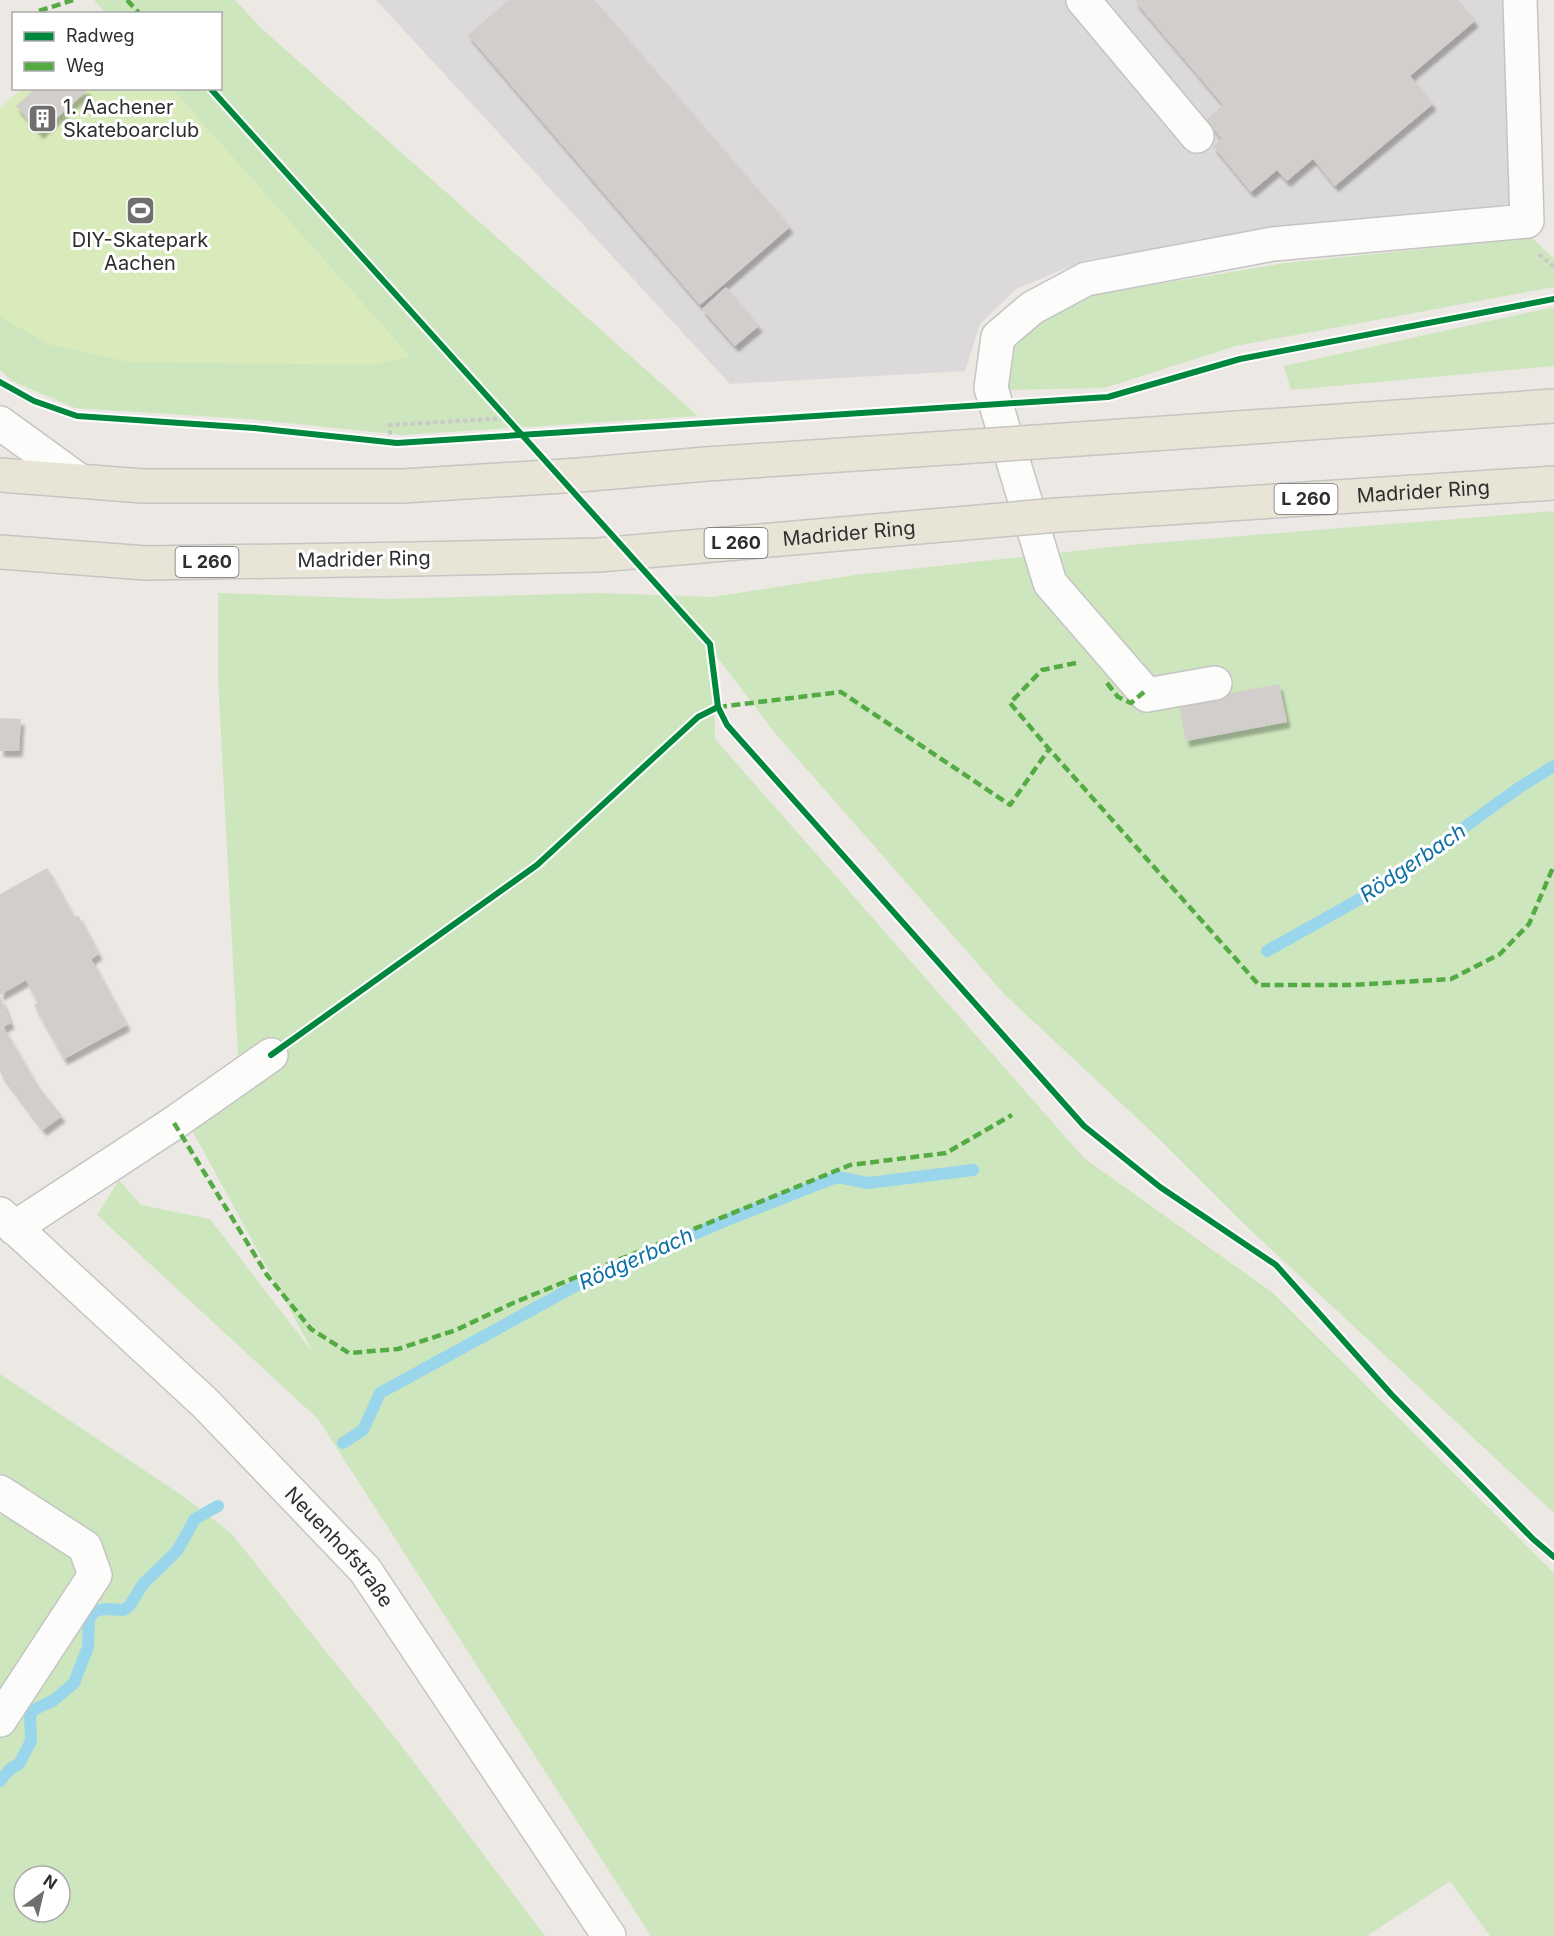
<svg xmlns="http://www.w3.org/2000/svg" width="1554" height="1936" font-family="Inter,sans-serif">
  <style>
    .industrial { fill: #dcd9db }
    .green { fill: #cee6be; fill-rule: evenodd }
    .pitch { fill: #d9eabb }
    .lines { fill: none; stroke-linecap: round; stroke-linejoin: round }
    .stream { stroke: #99d6ec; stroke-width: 12 }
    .building { fill: #d1cecb; filter: url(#shadow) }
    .minor-casing { stroke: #c5c4c5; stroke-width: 36 }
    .major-casing { stroke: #c6c5c4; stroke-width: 36 }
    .path { stroke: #c9c9c8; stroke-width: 4; stroke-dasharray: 4.5 3; stroke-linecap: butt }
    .minor { stroke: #fcfcfb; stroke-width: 33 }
    .major { stroke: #e8e4d6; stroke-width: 33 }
    .major-bridge-casing { stroke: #c6c5c4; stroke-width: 36; stroke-linecap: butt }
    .major-bridge { stroke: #e8e4d6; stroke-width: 33 }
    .quiet { stroke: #54ab44; stroke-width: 4.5; stroke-dasharray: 9 4.5; stroke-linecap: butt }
    .cycleway-casing { stroke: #fff; stroke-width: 10 }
    .cycleway { stroke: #00873e; stroke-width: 6 }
    .labels { text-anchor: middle; stroke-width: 6; stroke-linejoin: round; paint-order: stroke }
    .shield { fill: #fff; stroke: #6d6d6d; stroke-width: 1.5 }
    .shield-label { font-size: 18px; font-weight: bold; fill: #2e2e2e }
    .poi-label { font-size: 20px; fill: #2e2e2e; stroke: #fff; text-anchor: start }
    .street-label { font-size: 20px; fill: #2e2e2e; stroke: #fff }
    .water-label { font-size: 21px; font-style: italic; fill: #0d6fa3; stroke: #fff }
  </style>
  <defs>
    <filter id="shadow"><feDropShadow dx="3.5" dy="6" stdDeviation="1.5" flood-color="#0004"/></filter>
  </defs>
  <rect width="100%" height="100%" fill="#ece8e4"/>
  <!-- industrial -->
  <polygon class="industrial" points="376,0 1507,0 1520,210 1268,232 1086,260 1016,289 980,324 965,371 730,384"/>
  <!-- green -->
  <g class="green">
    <polygon points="94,0 235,0 261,28 698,416 403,435 248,419 75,408 12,381 0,370 0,313 5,320 409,356 172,89 220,88 220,14 105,13"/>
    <polygon points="1532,238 1554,259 1554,287 1236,346 1104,388 1008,390 1014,344 1039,320 1098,294 1285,263"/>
    <polygon points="1554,307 1554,366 1291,390 1284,366"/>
    <polygon points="1554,511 1554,1513 1245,1225 1155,1135 1005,995 775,733 717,657 714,700 715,739 1084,1158 1273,1293 1554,1573 1554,1936 1490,1936 1450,1881 1367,1936 651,1936 318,1419 97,1215 119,1180 141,1205 210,1219 314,1354 193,1132 238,1056 218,679 218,593 389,599 599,593 712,597 855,575 1130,545"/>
    <path d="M0,1374L183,1496L231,1533L397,1740L545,1936H0ZM24,1876H60V1912H24Z"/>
  </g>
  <!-- pitch -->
  <polygon class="pitch" points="21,89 172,89 410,356 372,365 129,362 51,345 5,320 0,313 0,108"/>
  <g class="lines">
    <!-- stream -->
    <g class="stream">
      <polyline points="1267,951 1383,886 1520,787 1554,766"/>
      <polyline points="343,1443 363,1430 380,1393 579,1284 727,1220 837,1177 868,1183 973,1170"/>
      <polyline points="0,1781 10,1769 19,1764 31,1741 30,1717 33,1710 54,1700 74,1683 88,1647 89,1619 95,1611 104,1609 124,1610 130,1605 143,1584 177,1551 195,1519 218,1506"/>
    </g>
  </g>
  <!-- building -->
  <g class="building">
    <polygon points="509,0 594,0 790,227 700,305 468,35"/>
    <polygon points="1134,0 1458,0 1475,21 1410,76 1433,104 1335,186 1313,159 1287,181 1277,170 1251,192 1213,146 1222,139 1206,120 1223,105"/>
    <polygon points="36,88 86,88 88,90 40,133 16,106"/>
    <polygon points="726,287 759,326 735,346 702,309"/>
    <polygon points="1279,684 1287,722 1186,741 1179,703"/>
    <polygon points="0,718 21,719 19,751 0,751"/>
    <polygon points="47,868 74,917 78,915 99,954 91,959 127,1025 64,1059 34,1005 38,1003 26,980 0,995 0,894"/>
    <polygon points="0,996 11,1023 3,1027 37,1085 62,1116 43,1130 0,1072"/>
  </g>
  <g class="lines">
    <defs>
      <g id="minor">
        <polyline points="1083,0 1197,136"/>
        <polyline points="0,423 80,481"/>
        <polyline points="1215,683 1147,695 1050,583 991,388 998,337 1032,308 1086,279 1273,244 1527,221 1520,0"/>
        <path id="s1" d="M0,1214L205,1403L365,1570L609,1936"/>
        <polyline points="14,1228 174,1123 271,1055"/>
        <polyline points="0,1492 85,1547 95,1575 0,1720"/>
      </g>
      <g id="major">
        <polyline points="1036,442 1554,406"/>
        <polyline points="0,475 143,486 403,486 579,475 706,464"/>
        <path id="s2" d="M1058,515L1554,483"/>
        <polyline points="0,552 146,563 414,559"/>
      </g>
    </defs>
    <!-- minor casing -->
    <use href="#minor" class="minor-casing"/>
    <!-- major casing -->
    <use href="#major" class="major-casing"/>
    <!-- path -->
    <g class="path">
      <polyline points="1539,254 1554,267"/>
      <polyline points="390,442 390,425 508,418"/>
    </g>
    <!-- minor -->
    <use href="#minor" class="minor"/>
    <!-- major -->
    <use href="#major" class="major"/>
    <defs>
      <g id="major-bridge">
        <polyline points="706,464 1036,442"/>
        <path id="s3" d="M414,559L598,555L1058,515"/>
      </g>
    </defs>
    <!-- major-bridge casing -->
    <use href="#major-bridge" class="major-bridge-casing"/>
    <!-- major-bridge -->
    <use href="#major-bridge" class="major-bridge"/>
    <!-- quiet -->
    <g class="quiet">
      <polyline points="127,0 140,14"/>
      <polyline points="39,11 73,0"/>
      <polyline points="1076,663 1042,670 1010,703 1049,749 1259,985 1353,985 1451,979 1500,954 1529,924 1554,865"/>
      <polyline points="1107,683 1118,697 1131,703 1144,692"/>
      <polyline points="718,707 841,692 1010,805 1049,749"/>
      <polyline points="174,1123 267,1275 311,1329 349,1353 398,1349 456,1330 513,1303 850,1165 946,1153 1012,1115"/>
    </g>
    <defs>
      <g id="cycleway">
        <polyline points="210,88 710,644 718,707 727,725 1084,1126 1160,1187 1276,1265 1391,1394 1533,1539 1554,1557"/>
        <polyline points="0,382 34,401 77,416 254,428 397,443 1108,397 1240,359 1554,299"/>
        <polyline points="271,1055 537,865 698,717 718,707"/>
      </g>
    </defs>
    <!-- cycleway casing -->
    <use href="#cycleway" class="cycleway-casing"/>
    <!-- cycleway -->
    <use href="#cycleway" class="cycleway"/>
  </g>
  <!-- icons -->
  <defs>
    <symbol id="building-square" viewBox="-11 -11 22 22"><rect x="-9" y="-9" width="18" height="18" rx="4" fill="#706f6e" stroke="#fff"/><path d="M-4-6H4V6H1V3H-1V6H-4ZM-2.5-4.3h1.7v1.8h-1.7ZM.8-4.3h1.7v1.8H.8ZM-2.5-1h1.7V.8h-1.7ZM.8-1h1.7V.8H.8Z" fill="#fff"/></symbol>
    <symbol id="stadium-square" viewBox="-11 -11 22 22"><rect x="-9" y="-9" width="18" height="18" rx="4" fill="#706f6e" stroke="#fff"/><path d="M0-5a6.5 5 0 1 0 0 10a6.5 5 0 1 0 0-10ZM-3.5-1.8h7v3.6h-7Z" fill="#fff"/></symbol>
  </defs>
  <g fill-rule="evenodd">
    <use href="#building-square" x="26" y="102" width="33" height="33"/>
    <use href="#stadium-square" x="124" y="194" width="33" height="33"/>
  </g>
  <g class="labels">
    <!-- shield labels -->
    <g class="shield">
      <rect x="1274.5" y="484" width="63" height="30" rx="4.5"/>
      <rect x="704.5" y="528" width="63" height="30" rx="4.5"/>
      <rect x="175.5" y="547" width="63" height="30" rx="4.5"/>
    </g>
    <g class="shield-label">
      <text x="1306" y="505">L 260</text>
      <text x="736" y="549">L 260</text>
      <text x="207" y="568">L 260</text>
    </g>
    <!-- poi labels -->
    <g class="poi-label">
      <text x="63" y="114">1. Aachener<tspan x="63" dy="23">Skateboarclub</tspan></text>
      <text x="140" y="247" text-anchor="middle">DIY-Skatepark<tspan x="140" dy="23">Aachen</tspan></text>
    </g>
    <!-- street labels -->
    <g class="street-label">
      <text dy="7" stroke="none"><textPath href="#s2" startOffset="366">Madrider Ring</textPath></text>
      <text dy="7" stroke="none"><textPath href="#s3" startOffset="436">Madrider Ring</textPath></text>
      <text transform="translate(364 559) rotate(-1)" y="7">Madrider Ring</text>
      <text dy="7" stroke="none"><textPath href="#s1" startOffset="476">Neuenhofstraße</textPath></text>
    </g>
    <!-- water labels -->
    <g class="water-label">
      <text transform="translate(1413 863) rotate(-34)" y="7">Rödgerbach</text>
      <text transform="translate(636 1259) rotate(-24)" y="7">Rödgerbach</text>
    </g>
  </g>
  <!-- legend -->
  <rect x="12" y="12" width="210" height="78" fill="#ffffff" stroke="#ababab" stroke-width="1.5"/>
  <rect x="24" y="32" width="30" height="9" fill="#00873e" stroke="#ababab" stroke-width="1.5"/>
  <text x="66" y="42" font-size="18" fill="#2e2e2e">Radweg</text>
  <rect x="24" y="62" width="30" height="9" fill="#54ab44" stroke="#ababab" stroke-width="1.5"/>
  <text x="66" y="72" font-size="18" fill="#2e2e2e">Weg</text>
  <!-- north arrow -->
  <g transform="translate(42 1894) rotate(34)"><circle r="28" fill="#ffffff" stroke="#ababab" stroke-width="1.5"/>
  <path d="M0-4.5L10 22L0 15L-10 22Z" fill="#706f6e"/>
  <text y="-9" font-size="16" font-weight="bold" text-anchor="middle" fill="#2e2e2e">N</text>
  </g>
</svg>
